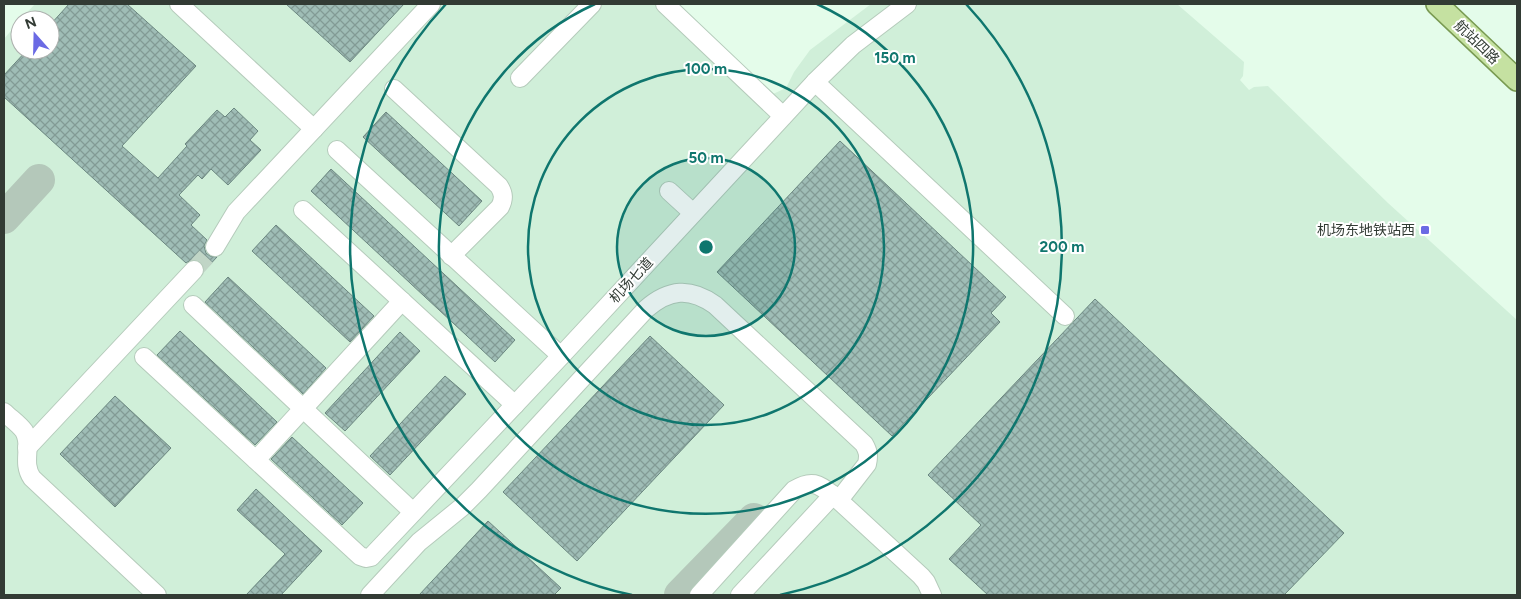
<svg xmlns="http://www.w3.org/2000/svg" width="1521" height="599" font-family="Figtree,'Noto Sans SC',sans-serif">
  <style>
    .built { fill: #d0efd9 }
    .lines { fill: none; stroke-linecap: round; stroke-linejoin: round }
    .taxiway { stroke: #b4c8ba; stroke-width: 32 }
    .building { fill: url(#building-cross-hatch); stroke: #6b8780 }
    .minor-tunnel { stroke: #c0d5c6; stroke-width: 18; stroke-dasharray: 18 9; stroke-linecap: butt }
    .minor-casing { stroke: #b5cbbb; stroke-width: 20 }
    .major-casing { stroke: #799a52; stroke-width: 24 }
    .minor { stroke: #fff; stroke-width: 18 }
    .major { stroke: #c5e1a1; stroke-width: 21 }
    .ring { fill: none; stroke: #0f766e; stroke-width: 2.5 }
    .poi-dot { fill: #6b6ae4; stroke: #fff; stroke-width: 2 }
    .labels { text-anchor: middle; stroke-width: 4; stroke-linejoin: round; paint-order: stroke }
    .street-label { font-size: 14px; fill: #323b34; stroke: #fff }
    .poi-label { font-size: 14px; fill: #323b34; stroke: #fff; text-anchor: end }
    .centre { fill: #0f766e; stroke: #fff; stroke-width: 2.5 }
    .ring-label { font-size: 15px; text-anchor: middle; font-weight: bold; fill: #0f766e; stroke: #fff; stroke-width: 4; stroke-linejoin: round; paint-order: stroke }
  </style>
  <defs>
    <pattern id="building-cross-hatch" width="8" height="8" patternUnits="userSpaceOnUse" patternTransform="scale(1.25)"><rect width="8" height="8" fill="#9fbdb6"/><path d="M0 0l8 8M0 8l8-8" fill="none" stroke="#829b95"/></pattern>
  </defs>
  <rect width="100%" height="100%" fill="#e4fcea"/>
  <!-- built -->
  <polygon class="built" points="35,4 676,4 773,94 786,88 794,72 810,50 871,4 1177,4 1244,62 1243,76 1240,80 1249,90 1254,87 1268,86 1388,203 1517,320 1517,595 4,595 4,39 20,20 20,50 50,50 50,20 20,20"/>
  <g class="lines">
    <!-- taxiway -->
    <g class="taxiway">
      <polyline points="4,218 39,180"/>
      <polyline points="680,595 754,519"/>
    </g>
  </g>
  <!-- building -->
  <g class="building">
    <polygon points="69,4 127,4 196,66 122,146 158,178 187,146 185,144 217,110 225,117 234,108 258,131 250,140 261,150 228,185 211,169 202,179 198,175 179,195 200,215 191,225 207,240 204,246 206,253 210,256 217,257 204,271 202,263 197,260 191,260 186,263 4,97 4,75 27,50 50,50 50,25"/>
    <polygon points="286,4 404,4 350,62"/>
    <polygon points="386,112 482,201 459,226 363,137"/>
    <polygon points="840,141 1006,297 991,313 1000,322 892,436 717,272"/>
    <polygon points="331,169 515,340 495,362 311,191"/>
    <polygon points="276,225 374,316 350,342 252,251"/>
    <polygon points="228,277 326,368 303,394 205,302"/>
    <polygon points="1095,299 1344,533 1284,595 988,595 949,559 981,525 928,475"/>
    <polygon points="180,331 277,422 255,445 157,355"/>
    <polygon points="400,332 420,351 345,431 325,413"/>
    <polygon points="650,336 724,405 577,561 503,492"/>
    <polygon points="445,376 466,394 390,475 370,456"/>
    <polygon points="115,396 171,448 115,507 60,454"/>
    <polygon points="292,437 363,503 342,525 271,459"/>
    <polygon points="256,489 322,551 281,595 246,595 285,554 237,510"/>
    <polygon points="488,521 561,588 554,595 419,595"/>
  </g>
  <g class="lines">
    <!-- minor-tunnel -->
    <polyline class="minor-tunnel" points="194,270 215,247"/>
    <defs>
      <g id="minor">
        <polyline points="179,4 314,129"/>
        <polyline points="665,4 783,116"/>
        <polyline points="520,78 592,4"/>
        <polyline points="815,82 1065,316"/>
        <path d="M394,89L499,186C504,194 504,199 500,207L451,256"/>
        <polyline points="337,150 561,356"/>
        <polyline points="669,191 693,213"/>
        <polyline points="303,210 515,405"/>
        <polyline points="215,247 236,212 431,4"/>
        <polyline points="193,305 413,512"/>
        <polyline points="144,357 360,556 366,558 371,557 561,356 815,82 853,45 907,4"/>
        <path d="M4,412C10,418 19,424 24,431C33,446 21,462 32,478L157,595"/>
        <polyline points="27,448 194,270"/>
        <polyline points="256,460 402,301"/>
        <path d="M370,595L419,542L462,507L479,490L646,309C669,289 690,287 715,305L864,444C868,451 869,455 867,464L839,500"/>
        <path d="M699,595L794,490C812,479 818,484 833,495L921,576L926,582L932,595"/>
        <polyline points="740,595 833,495"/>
      </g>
      <polyline id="major" points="1437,4 1517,80"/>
    </defs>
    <!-- minor casing -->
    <use href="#minor" class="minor-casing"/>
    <!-- major casing -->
    <use href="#major" class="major-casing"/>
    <!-- minor -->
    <use href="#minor" class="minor"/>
    <!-- major -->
    <use href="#major" class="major"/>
  </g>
  <!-- distance rings -->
  <circle cx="706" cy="247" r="89" fill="#0f766e" fill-opacity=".12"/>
  <g class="ring">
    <circle cx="706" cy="247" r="89"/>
    <circle cx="706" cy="247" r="178"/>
    <path d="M817 4A267 267 0 1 1 595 4"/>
    <path d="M632 595A356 356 0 0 1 446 4M966 4A356 356 0 0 1 780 595"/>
  </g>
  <!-- markers -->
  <rect class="poi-dot" x="1420" y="225" width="10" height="10" rx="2.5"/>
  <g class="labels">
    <!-- street labels -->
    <g class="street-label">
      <text transform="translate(1477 42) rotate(44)" y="5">航站四路</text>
      <text transform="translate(631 280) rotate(-47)" y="5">机场七道</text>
    </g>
    <!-- poi labels -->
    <g class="poi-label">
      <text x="1415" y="235">机场东地铁站西</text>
    </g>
  </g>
  <circle cx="706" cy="247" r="8" class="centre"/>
  <g class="ring-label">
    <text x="895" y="63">150 m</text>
    <text x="706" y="74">100 m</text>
    <text x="706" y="163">50 m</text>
    <text x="1062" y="252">200 m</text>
  </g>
  <!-- border -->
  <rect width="1521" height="599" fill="none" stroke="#323b34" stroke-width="10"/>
  <!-- north arrow -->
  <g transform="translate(35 35) rotate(340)"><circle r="24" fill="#ffffff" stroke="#adb1ae"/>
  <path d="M0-4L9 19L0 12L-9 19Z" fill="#6b6ae4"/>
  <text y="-8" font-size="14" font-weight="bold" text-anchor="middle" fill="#323b34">N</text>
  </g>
</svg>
